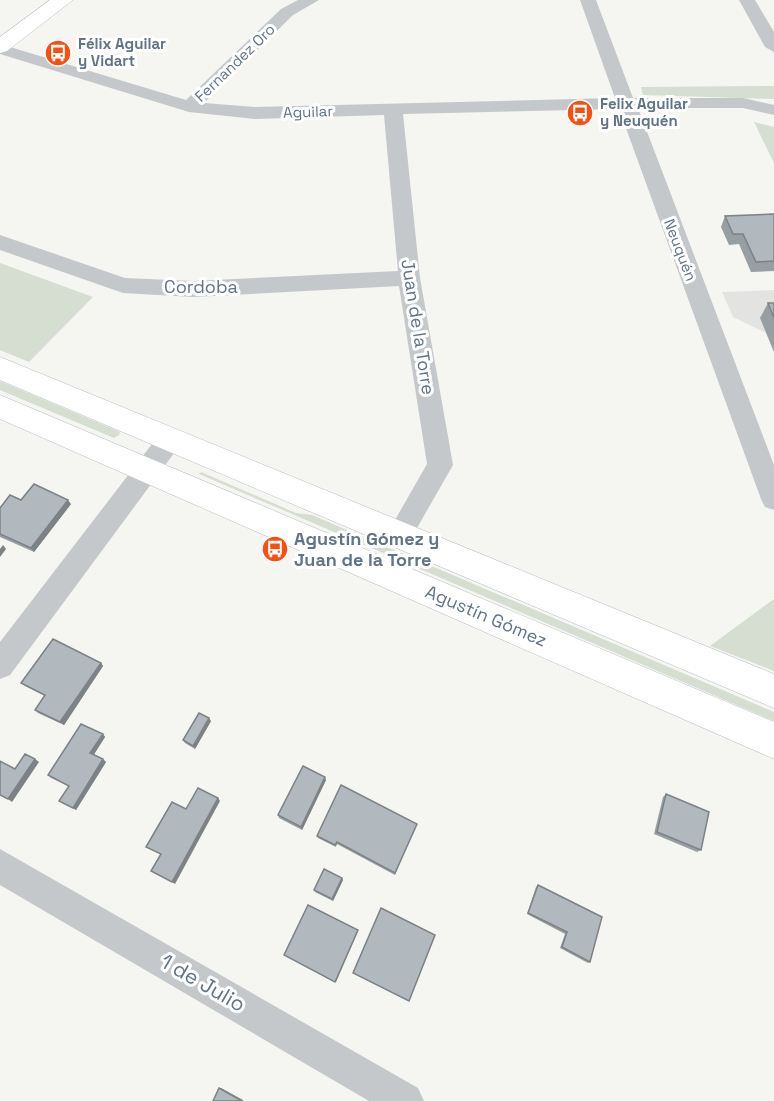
<svg xmlns="http://www.w3.org/2000/svg" width="774" height="1101" font-family="'Space Grotesk',sans-serif">
  <style>
    .built { fill: #e3e4e2 }
    .green { fill: #d5ded1 }
    .lines { fill: none; stroke-linecap: round; stroke-linejoin: round }
    .secondary-casing { stroke: #b8bdc2; stroke-width: 1 }
    .street { fill: #c4c8cb; fill-rule: evenodd }
    .secondary { fill: #fff; fill-rule: evenodd }
    .wall { fill: #989fa3 }
    .shaded-wall { fill: #7c8285 }
    .building { fill: #b1b9be; stroke: #7c8285; stroke-width: 1.5 }
    .labels { text-anchor: middle; stroke-width: 6; stroke-linejoin: round; paint-order: stroke }
    .far-poi-label { font-size: 15px; font-weight: bold; fill: #617485; stroke: #fff; text-anchor: start }
    .far-street-label { font-size: 15px; fill: #617485; stroke: #fff }
    .street-label { font-size: 18px; fill: #617485; stroke: #fff }
    .poi-label { font-size: 18px; font-weight: bold; fill: #617485; stroke: #fff; text-anchor: start }
    .near-street-label { font-size: 21px; fill: #617485; stroke: #fff }
  </style>
  <rect width="100%" height="100%" fill="#f5f5f1"/>
  <!-- built -->
  <polygon class="built" points="774,290 774,352 766,333 733,317 722,292"/>
  <!-- green -->
  <g class="green">
    <polygon points="774,86 774,99 643,95 641,87"/>
    <polygon points="754,122 774,127 774,163"/>
    <polygon points="0,263 93,297 29,362 0,350"/>
    <polygon points="0,381 120,432 119,435 114,438 0,390"/>
    <polygon points="201,472 296,513 312,515 774,712 774,721 199,474"/>
    <polygon points="774,599 774,671 710,646"/>
  </g>
  <g class="lines">
    <defs>
      <g id="secondary">
        <polygon points="50,0 73,0 7,51 0,53 0,37"/>
        <polygon points="0,357 774,674 774,708 0,380"/>
        <polygon points="0,395 774,722 774,759 0,419"/>
      </g>
    </defs>
    <!-- secondary casing -->
    <use href="#secondary" class="secondary-casing"/>
    <!-- street -->
    <g class="street">
      <polygon points="298,0 319,0 293,15 204,103 255,107 615,98 580,0 596,0 633,98 743,98 774,105 774,115 743,108 638,108 774,465 774,510 765,507 761,499 619,109 403,114 420,278 453,465 409,542 400,545 391,542 387,534 427,464 399,286 193,297 123,293 0,250 0,235 125,278 193,281 398,271 384,115 255,119 189,112 0,54 0,44 186,100 281,9"/>
      <polygon points="739,0 755,0 774,32 774,52 765,47"/>
      <polygon points="171,428 180,431 183,438 180,445 10,675 0,679 0,642 162,431"/>
      <polygon points="0,849 418,1088 424,1101 369,1101 0,885"/>
    </g>
    <!-- secondary -->
    <use href="#secondary" class="secondary"/>
  </g>
  <!-- wall -->
  <g class="wall">
    <polygon points="774,214 774,271 751,272 739,244 729,245 721,227 725,216"/>
    <polygon points="768,303 774,303 774,352 760,318"/>
    <polygon points="21,500 71,504 34,552 0,537 0,508"/>
    <polygon points="101,663 103,666 64,725 38,713 35,710 45,696 25,686 21,683"/>
    <polygon points="211,721 195,749 185,743 183,740"/>
    <polygon points="103,734 105,737 94,754 106,762 76,810 59,801 69,786 51,778 48,775"/>
    <polygon points="326,780 302,830 279,818 278,815"/>
    <polygon points="666,794 701,850 697,852 654,834 663,797"/>
    <polygon points="416,826 395,875 337,844 336,847 318,838 317,836"/>
    <polygon points="342,878 343,880 333,901 315,892 314,890"/>
    <polygon points="538,885 590,962 588,963 560,948 565,934 527,914 536,887"/>
  </g>
  <!-- shaded-wall -->
  <g class="shaded-wall">
    <polygon points="68,500 71,504 34,552 31,548"/>
    <polygon points="3,545 6,549 0,557 0,549"/>
    <polygon points="101,663 103,666 64,725 60,722"/>
    <polygon points="209,718 211,721 195,749 193,746"/>
    <polygon points="103,734 105,737 93,756 90,753"/>
    <polygon points="35,759 39,762 12,802 8,799"/>
    <polygon points="103,759 106,762 76,810 73,808"/>
    <polygon points="325,777 326,780 302,830 301,827"/>
    <polygon points="218,798 220,801 175,884 172,882"/>
    <polygon points="342,878 343,880 333,901 332,899"/>
    <polygon points="358,930 358,931 336,982 335,982"/>
    <polygon points="219,1088 221,1088 243,1100 243,1101"/>
  </g>
  <!-- building -->
  <g class="building">
    <polygon points="774,214 774,261 756,262 743,234 733,234 725,216"/>
    <polygon points="768,303 774,303 774,318"/>
    <polygon points="34,484 68,500 31,548 0,534 0,508 10,495 21,500"/>
    <polygon points="53,639 101,663 60,722 35,710 45,695 21,683"/>
    <polygon points="199,713 209,718 193,746 183,740"/>
    <polygon points="81,724 103,734 90,753 103,759 73,808 59,801 69,786 48,775"/>
    <polygon points="25,754 35,759 8,799 0,795 0,761 15,769"/>
    <polygon points="303,766 325,777 301,827 278,815"/>
    <polygon points="341,785 417,824 395,873 337,842 335,845 317,836"/>
    <polygon points="198,788 218,798 172,882 151,871 161,854 146,847 172,802 186,809"/>
    <polygon points="666,794 709,812 701,850 657,832"/>
    <polygon points="324,869 342,878 332,899 314,890"/>
    <polygon points="538,885 602,917 590,962 562,947 567,932 528,913"/>
    <polygon points="308,905 358,930 335,982 284,955"/>
    <polygon points="381,908 435,935 409,1001 353,973"/>
    <polygon points="219,1088 242,1101 213,1101"/>
  </g>
  <!-- icons -->
  <defs>
    <symbol id="bus-disc" viewBox="-11 -11 22 22"><circle r="9.5" fill="#f64f11" stroke="#fff"/><path d="M-5-6H5V4H4V6H2V4H-2V6H-4V4H-5ZM-3.5-4V0h7V-4ZM-3.5 1.2v1.5H-2V1.2ZM2 1.2v1.5H3.5V1.2Z" fill="#fff"/></symbol>
  </defs>
  <g fill-rule="evenodd">
    <use href="#bus-disc" x="43" y="38" width="30" height="30"/>
    <use href="#bus-disc" x="565" y="98" width="30" height="30"/>
    <use href="#bus-disc" x="260" y="534" width="30" height="30"/>
  </g>
  <g class="labels">
    <!-- far-poi labels -->
    <g class="far-poi-label">
      <text x="78" y="49">Félix Aguilar<tspan x="78" dy="17">y Vidart</tspan></text>
      <text x="600" y="109">Felix Aguilar<tspan x="600" dy="17">y Neuquén</tspan></text>
    </g>
    <!-- far-street labels -->
    <g class="far-street-label">
      <text transform="translate(235 63) rotate(-44)" y="5">Fernandez Oro</text>
      <text transform="translate(308 112) rotate(-2)" y="5">Aguilar</text>
      <text transform="translate(680 250) rotate(69)" y="5">Neuquén</text>
    </g>
    <!-- street labels -->
    <g class="street-label">
      <text x="201" y="293">Cordoba</text>
      <text transform="translate(418 327) rotate(81)" y="6">Juan de la Torre</text>
      <text transform="translate(486 616) rotate(23)" y="6">Agustín Gómez</text>
    </g>
    <!-- poi labels -->
    <g class="poi-label">
      <text x="294" y="545">Agustín Gómez y<tspan x="294" dy="21">Juan de la Torre</tspan></text>
    </g>
    <!-- near-street labels -->
    <g class="near-street-label">
      <text transform="translate(203 983) rotate(30)" y="7">1 de Julio</text>
    </g>
  </g>
</svg>
